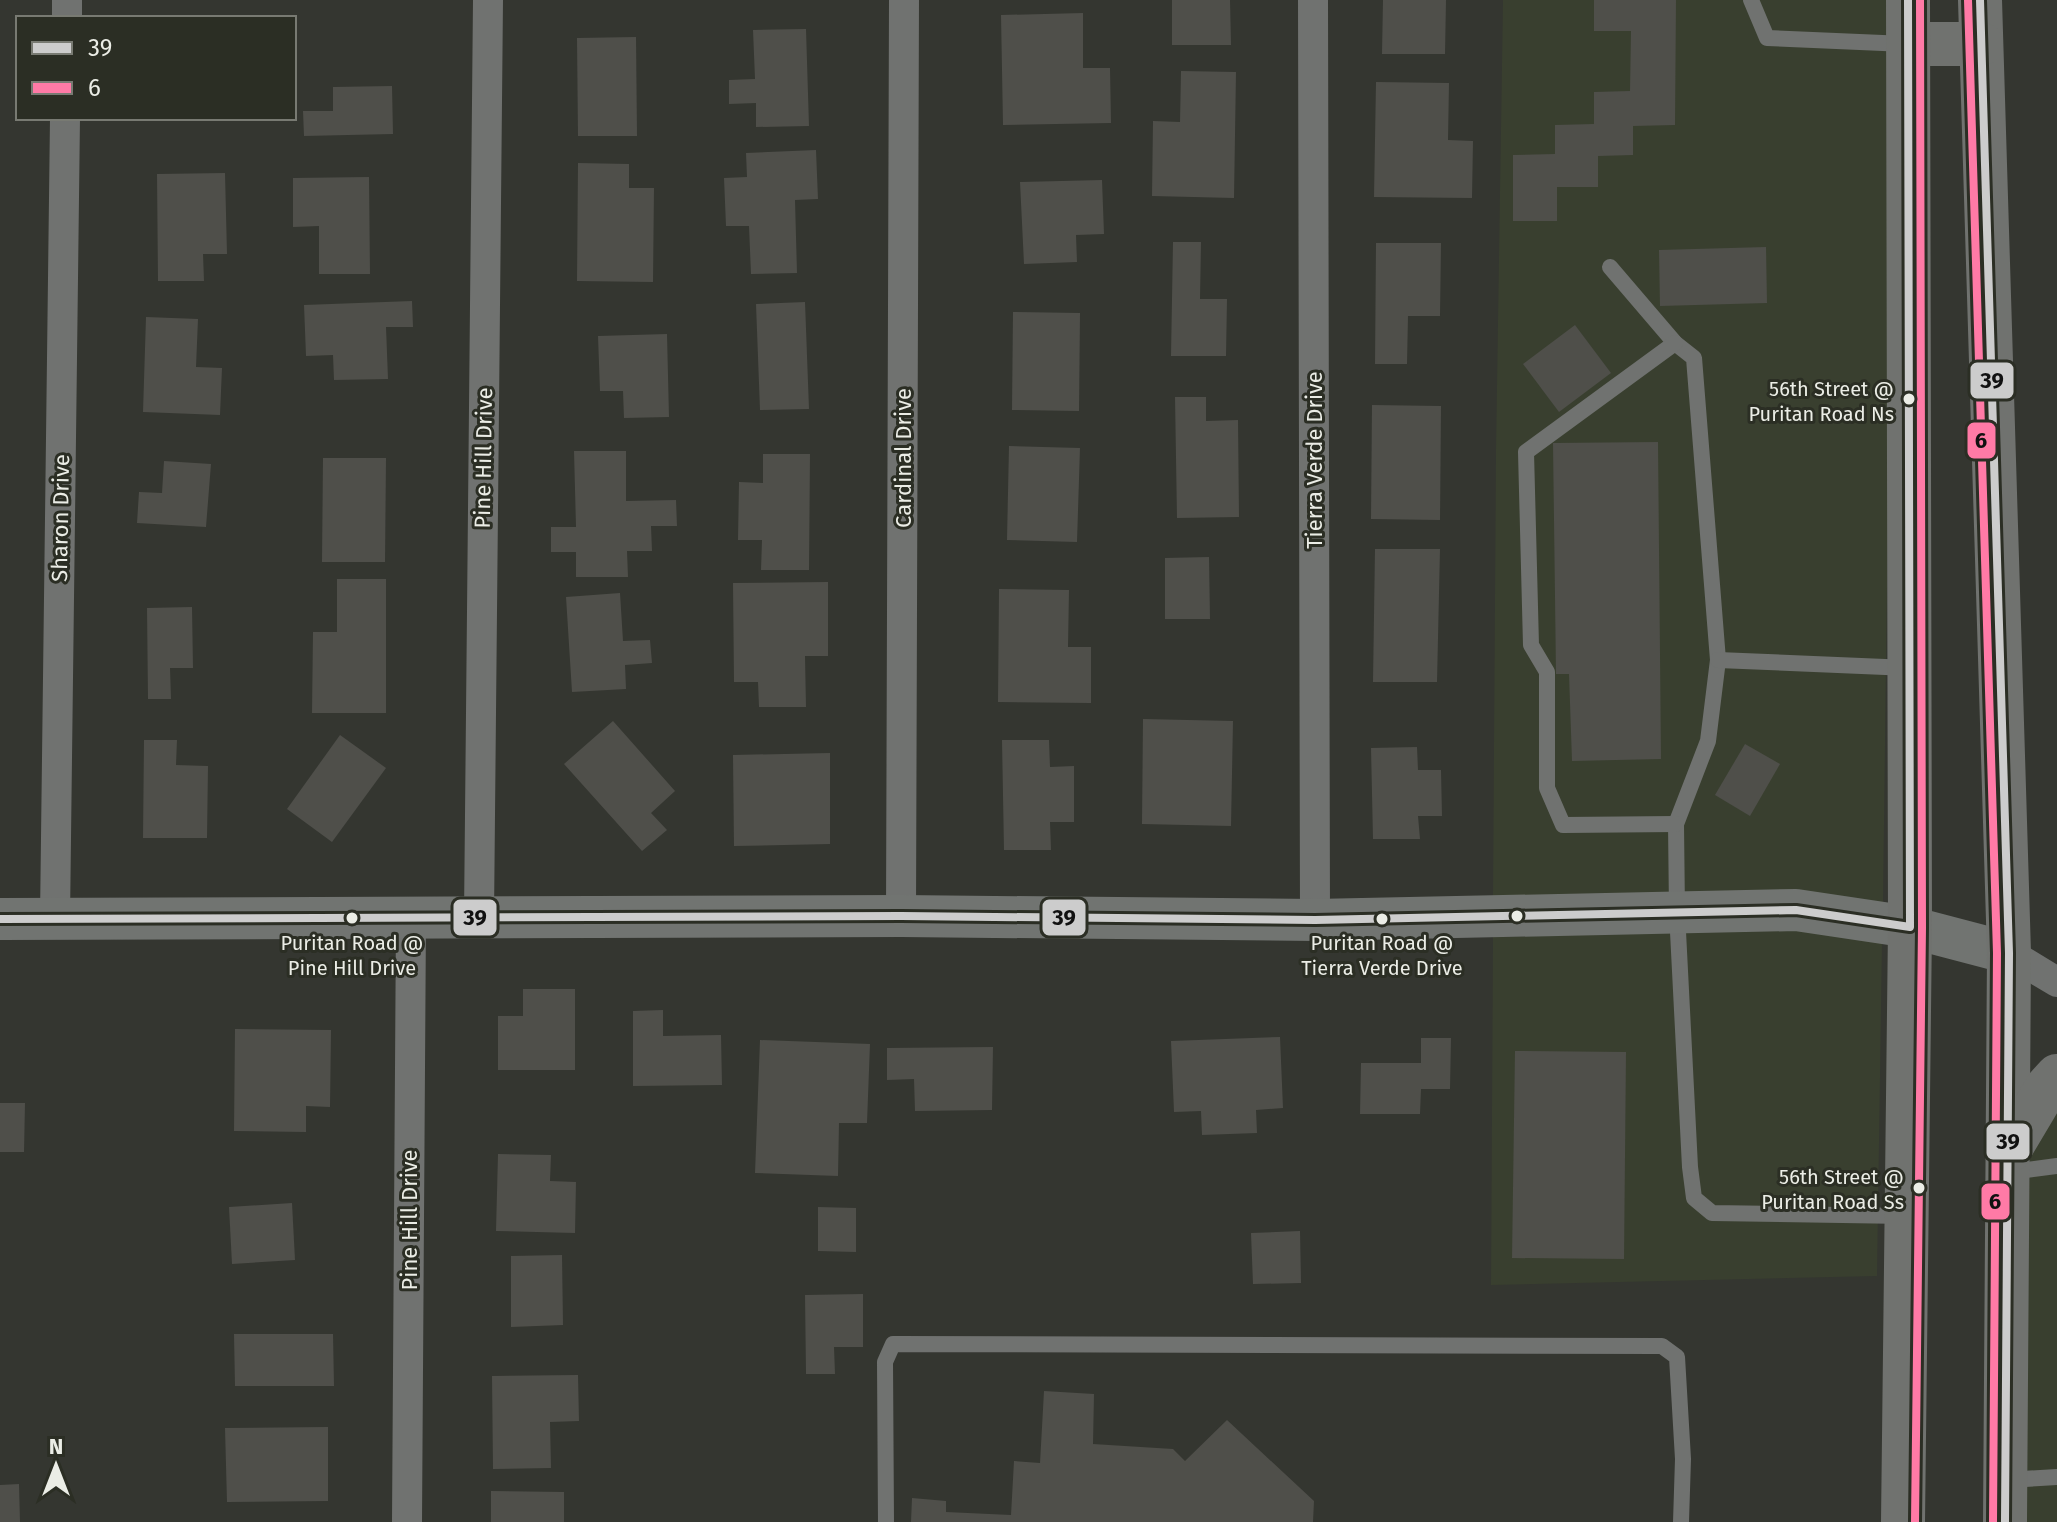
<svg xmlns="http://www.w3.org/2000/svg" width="2057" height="1522" font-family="'Fira Sans',sans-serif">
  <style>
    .built { fill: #393f2f }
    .building { fill: #4f4f4a }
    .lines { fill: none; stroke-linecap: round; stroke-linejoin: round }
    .lane { stroke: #707270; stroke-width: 16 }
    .street { stroke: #707270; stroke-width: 30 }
    .secondary { stroke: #717471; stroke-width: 42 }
    .primary { stroke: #70726f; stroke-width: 44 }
    .bus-1-casing { stroke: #2b2e24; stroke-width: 14 }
    .bus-2-casing { stroke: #2b2e24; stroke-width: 14 }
    .bus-1 { stroke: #ccc; stroke-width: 8 }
    .bus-2 { stroke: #ff7aa6; stroke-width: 8 }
    .bus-dot { fill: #ebede6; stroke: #2b2e24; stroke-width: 3 }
    .labels { text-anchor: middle; stroke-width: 6; stroke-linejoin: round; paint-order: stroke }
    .bus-label { font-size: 20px; fill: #ebede6; stroke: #2b2e24; text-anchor: end }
    .street-label { font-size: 22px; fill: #ebede6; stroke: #2b2e24 }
    .line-badge { stroke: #2b2e24; stroke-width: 3 }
    .pale-badge-label { font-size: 22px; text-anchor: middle; font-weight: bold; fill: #111 }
  </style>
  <rect width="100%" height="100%" fill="#343630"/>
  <!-- built -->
  <g class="built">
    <polygon points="1503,0 1890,0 1890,350 1883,902 1493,896 1496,451"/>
    <polygon points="1795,930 1882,943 1877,1276 1491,1285 1493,937"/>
    <polygon points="2057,1106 2057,1522 2023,1522 2026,1159"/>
  </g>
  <!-- building -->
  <g class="building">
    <polygon points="1172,0 1230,0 1231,45 1172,45"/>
    <polygon points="1383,0 1446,0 1445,54 1382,54"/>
    <polygon points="1594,0 1676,0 1675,125 1633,126 1633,155 1598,156 1598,187 1557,187 1557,221 1513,221 1513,155 1555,154 1555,125 1594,124 1594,92 1630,91 1631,31 1594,31"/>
    <polygon points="1083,13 1083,68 1110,68 1111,123 1003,125 1001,15"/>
    <polygon points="806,29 809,126 756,127 756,103 729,104 729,80 755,79 753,30"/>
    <polygon points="636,37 637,136 578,136 577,38"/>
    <polygon points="1181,71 1236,72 1234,198 1152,196 1153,121 1180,122"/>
    <polygon points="1376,82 1449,83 1448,140 1473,141 1472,198 1374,197"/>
    <polygon points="392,86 393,134 304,136 303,111 333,111 333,87"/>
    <polygon points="816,150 818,199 795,200 797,273 751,274 749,226 726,226 724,178 747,177 746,153"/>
    <polygon points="578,163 629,164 629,188 654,188 653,282 577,281"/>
    <polygon points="225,173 227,254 203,254 204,281 158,281 157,174"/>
    <polygon points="369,177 370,274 319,274 319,226 293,227 293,178"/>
    <polygon points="1102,180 1104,234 1076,235 1077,262 1024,264 1020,182"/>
    <polygon points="1173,242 1201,242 1200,299 1227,299 1226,356 1171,356"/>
    <polygon points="1376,243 1441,243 1440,316 1408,316 1407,364 1375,364"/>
    <polygon points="1766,247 1767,303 1660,306 1659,250"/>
    <polygon points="412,301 413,327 386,327 388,379 334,380 333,355 306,356 304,305"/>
    <polygon points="805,302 809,409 760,410 756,304"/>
    <polygon points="1013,312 1080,313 1079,411 1012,410"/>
    <polygon points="146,317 198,319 196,367 222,368 220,415 143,412"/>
    <polygon points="1575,325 1611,373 1559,412 1523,364"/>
    <polygon points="667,334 669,417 624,418 623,391 600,391 598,336"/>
    <polygon points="1175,397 1206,397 1206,421 1238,420 1239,517 1177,518"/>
    <polygon points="1372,405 1441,406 1440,520 1371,519"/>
    <polygon points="1658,442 1661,759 1572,761 1569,674 1556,674 1553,443"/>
    <polygon points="1009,446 1080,448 1077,542 1007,540"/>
    <polygon points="574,451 626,451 626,501 676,500 677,526 651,526 652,551 627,551 628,577 576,577 576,552 551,552 551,527 576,527"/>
    <polygon points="763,454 810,454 809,570 761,570 762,540 738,540 739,482 763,483"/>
    <polygon points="323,458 386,458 385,562 322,562"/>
    <polygon points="164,461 211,464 206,527 137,523 139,492 162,493"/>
    <polygon points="1375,549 1440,549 1437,682 1373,682"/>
    <polygon points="1209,557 1210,619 1165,619 1165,558"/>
    <polygon points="337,579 386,579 386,713 312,713 313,632 337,632"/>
    <polygon points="828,582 828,656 805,656 806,707 759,707 758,682 734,682 733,583"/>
    <polygon points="999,589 1069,590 1068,647 1091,647 1091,703 998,702"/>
    <polygon points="620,593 623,641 650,640 652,663 625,665 626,689 572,692 566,597"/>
    <polygon points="192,607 193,668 170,668 171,699 148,699 147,608"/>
    <polygon points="1143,719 1233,721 1231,826 1142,824"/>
    <polygon points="613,721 675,791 651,813 667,830 642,851 564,764"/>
    <polygon points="340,735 386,768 332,842 287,809"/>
    <polygon points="144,740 177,740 176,765 208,766 207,838 143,838"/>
    <polygon points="1002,740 1049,740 1050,767 1074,766 1074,822 1050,822 1051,850 1004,850"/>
    <polygon points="1745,744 1780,764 1750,816 1715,795"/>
    <polygon points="1417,747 1418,770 1441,770 1442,816 1418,816 1420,839 1373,839 1371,748"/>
    <polygon points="830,753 830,844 734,846 733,755"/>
    <polygon points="523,989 575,989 575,1070 498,1070 498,1016 523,1016"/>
    <polygon points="663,1010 663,1036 721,1035 722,1085 633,1086 633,1011"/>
    <polygon points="235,1029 331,1030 330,1107 306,1106 306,1132 234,1131"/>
    <polygon points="1280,1037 1283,1108 1256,1110 1257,1133 1202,1135 1201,1111 1174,1112 1171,1041"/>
    <polygon points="1421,1038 1451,1038 1450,1089 1421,1089 1420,1114 1360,1114 1361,1063 1421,1063"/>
    <polygon points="760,1040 870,1044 867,1123 839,1123 838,1176 755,1173"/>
    <polygon points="993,1047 992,1110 915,1111 914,1079 887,1080 887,1048"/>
    <polygon points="1515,1051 1626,1052 1624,1259 1512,1258"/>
    <polygon points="0,1103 25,1103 24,1152 0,1152"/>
    <polygon points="498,1154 551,1155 550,1181 576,1182 575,1233 496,1231"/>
    <polygon points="292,1203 295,1260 232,1264 229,1207"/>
    <polygon points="818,1207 856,1208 856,1252 818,1251"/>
    <polygon points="1300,1231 1301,1283 1253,1284 1251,1233"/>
    <polygon points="562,1255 563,1325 511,1327 511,1256"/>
    <polygon points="863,1294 863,1347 834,1347 835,1374 806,1374 805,1295"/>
    <polygon points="234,1334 333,1334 334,1386 235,1386"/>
    <polygon points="578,1375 579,1421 550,1422 551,1468 493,1469 492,1376"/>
    <polygon points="1044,1391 1094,1394 1093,1444 1173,1449 1185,1461 1227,1420 1314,1501 1313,1522 911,1522 912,1498 946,1501 946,1512 1011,1515 1014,1461 1040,1463"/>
    <polygon points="328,1427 328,1501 227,1502 225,1428"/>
    <polygon points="19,1484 20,1522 0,1522 0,1485"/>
    <polygon points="491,1491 564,1492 564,1522 491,1522"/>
  </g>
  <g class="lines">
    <!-- lane -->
    <g class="lane">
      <polyline points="1751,0 1767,38 1906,44"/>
      <polyline points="1610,267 1675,343 1694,358 1718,660 1708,741 1676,824 1677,912 1690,1167 1694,1198 1712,1213 1906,1216"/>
      <polyline points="1675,343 1526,452 1531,645 1547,672 1547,788 1563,825 1676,824"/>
      <polyline points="1718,660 1909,668"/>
      <polyline points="2011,1172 2057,1166"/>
      <polyline points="2007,1480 2057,1477"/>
      <polyline points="886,1522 885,1362 893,1344 1662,1346 1677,1357 1683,1459 1681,1522"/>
    </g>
    <!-- street -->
    <g class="street">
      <polyline points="1313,0 1315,920"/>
      <polyline points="67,18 67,0"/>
      <polyline points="901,916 904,0"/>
      <polyline points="479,917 488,0"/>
      <polyline points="55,918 65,118"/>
      <polyline points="2009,953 2057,982"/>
      <polyline points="407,1522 411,917"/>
    </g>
    <!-- secondary -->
    <polyline class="secondary" points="0,919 901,916 1315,920 1796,910 1910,927 2009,953"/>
    <!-- primary -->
    <g class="primary">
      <polyline points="1980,0 2009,953 2005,1522"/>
      <polyline points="1908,44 1981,44"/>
      <polyline points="2009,1151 2047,1087 2057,1076"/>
      <polyline points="1903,1522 1910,927 1908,0"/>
    </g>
    <defs>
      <g id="bus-1">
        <polyline points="1980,0 2009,953 2005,1522"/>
        <polyline points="0,919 901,916 1315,920 1796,910 1910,927 1908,0"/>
      </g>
      <g id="bus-2">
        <polyline points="1968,0 1997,953 1993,1522"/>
        <polyline points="1915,1522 1922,927 1920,0"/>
      </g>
    </defs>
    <!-- bus-1 casing -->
    <use href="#bus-1" class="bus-1-casing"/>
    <!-- bus-2 casing -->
    <use href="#bus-2" class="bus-2-casing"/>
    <!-- bus-1 -->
    <use href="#bus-1" class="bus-1"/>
    <!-- bus-2 -->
    <use href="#bus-2" class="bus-2"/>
  </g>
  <!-- markers -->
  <g class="bus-dot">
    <circle cx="1909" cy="399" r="7"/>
    <circle cx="1517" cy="916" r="7"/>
    <circle cx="352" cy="918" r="7"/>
    <circle cx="1382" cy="919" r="7"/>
    <circle cx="1919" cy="1188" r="7"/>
  </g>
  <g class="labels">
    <!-- bus labels -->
    <g class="bus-label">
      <text x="1894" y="396">56th Street @<tspan x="1894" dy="25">Puritan Road Ns</tspan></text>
      <text x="352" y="950" text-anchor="middle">Puritan Road @<tspan x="352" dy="25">Pine Hill Drive</tspan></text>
      <text x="1382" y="950" text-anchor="middle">Puritan Road @<tspan x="1382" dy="25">Tierra Verde Drive</tspan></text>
      <text x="1904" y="1184">56th Street @<tspan x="1904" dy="25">Puritan Road Ss</tspan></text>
    </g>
    <!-- street labels -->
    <g class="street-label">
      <text transform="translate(483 458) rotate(-89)" y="8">Pine Hill Drive</text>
      <text transform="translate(903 458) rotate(-90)" y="8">Cardinal Drive</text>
      <text transform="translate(1314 460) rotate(-90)" y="8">Tierra Verde Drive</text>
      <text transform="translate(60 518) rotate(-89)" y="8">Sharon Drive</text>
      <text transform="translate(409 1220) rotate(-90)" y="8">Pine Hill Drive</text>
    </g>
  </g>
  <g class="line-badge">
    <rect x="1969" y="361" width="46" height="39" rx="8" fill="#ccc"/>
    <rect x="1966" y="421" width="31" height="39" rx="8" fill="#ff7aa6"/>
    <rect x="452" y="898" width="46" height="39" rx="8" fill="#ccc"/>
    <rect x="1041" y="898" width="46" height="39" rx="8" fill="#ccc"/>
    <rect x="1985" y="1122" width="46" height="39" rx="8" fill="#ccc"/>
    <rect x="1980" y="1182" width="31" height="39" rx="8" fill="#ff7aa6"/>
  </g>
  <g class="pale-badge-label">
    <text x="1992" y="388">39</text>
    <text x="1981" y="448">6</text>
    <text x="475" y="925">39</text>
    <text x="1064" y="925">39</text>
    <text x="2008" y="1149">39</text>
    <text x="1995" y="1209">6</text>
  </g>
  <!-- legend -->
  <rect x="16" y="16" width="280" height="104" fill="#2b2e24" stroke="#787a72" stroke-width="2"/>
  <rect x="32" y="42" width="40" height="12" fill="#cccccc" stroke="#787a72" stroke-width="2"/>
  <text x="88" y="56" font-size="24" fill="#ebede6">39</text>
  <rect x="32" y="82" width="40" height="12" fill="#ff7aa6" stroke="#787a72" stroke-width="2"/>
  <text x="88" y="96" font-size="24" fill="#ebede6">6</text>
  <!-- north arrow -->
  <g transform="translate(56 1466)" stroke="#2b2e24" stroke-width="6" paint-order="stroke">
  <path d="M0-6L14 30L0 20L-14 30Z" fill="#ebede6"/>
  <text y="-12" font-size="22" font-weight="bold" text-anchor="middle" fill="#ebede6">N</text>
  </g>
</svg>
